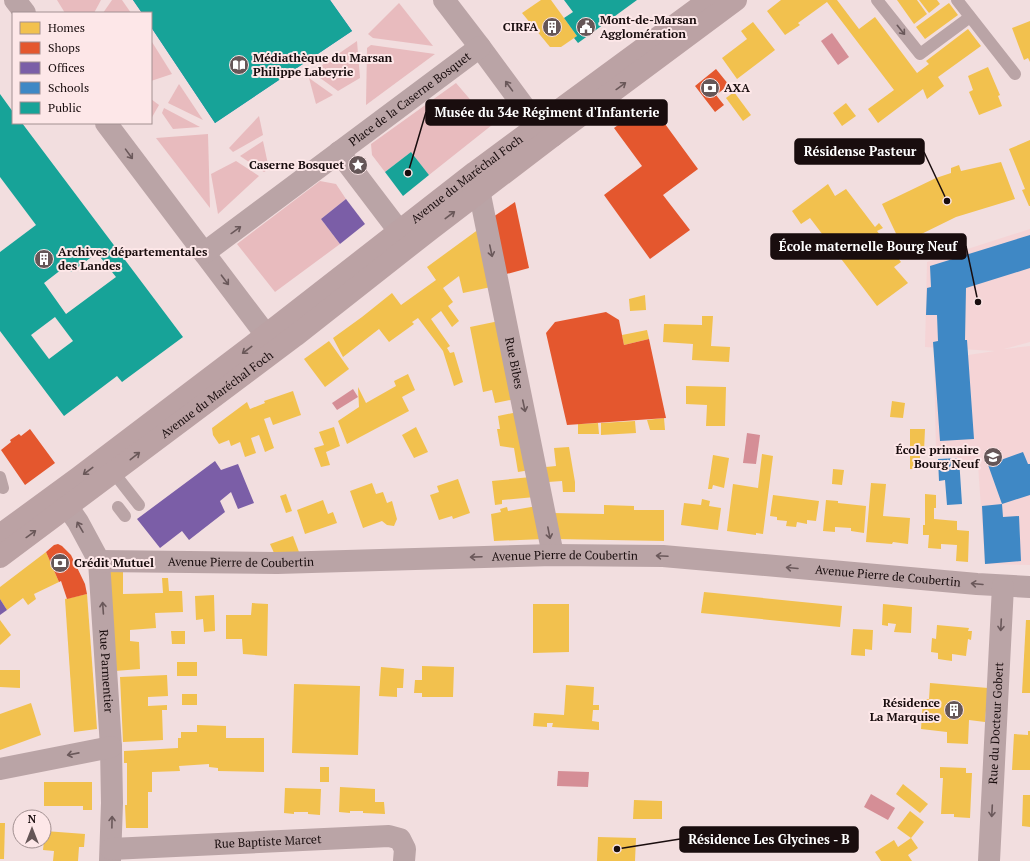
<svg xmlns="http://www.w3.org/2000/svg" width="1030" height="861" font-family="'PT Serif',serif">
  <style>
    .built { fill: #f5d4d6 }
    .green { fill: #e8bbbe }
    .water { fill: #d58e96 }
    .homes { fill: #f2c14e }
    .shops { fill: #e4572e }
    .offices { fill: #7b5ea7 }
    .schools { fill: #3f88c5 }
    .public { fill: #17a398; fill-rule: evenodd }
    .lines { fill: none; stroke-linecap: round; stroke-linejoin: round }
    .service { stroke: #baa4a6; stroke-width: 12 }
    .minor { stroke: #baa4a6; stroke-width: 22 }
    .secondary { stroke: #bba2a4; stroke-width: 22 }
    .oneway { stroke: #6a585a }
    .oneway2 { stroke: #6a5859 }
    .labels { text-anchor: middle; stroke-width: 4; stroke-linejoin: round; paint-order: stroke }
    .poi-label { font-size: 12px; font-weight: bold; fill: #190d0e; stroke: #fde7e8; text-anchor: start }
    .street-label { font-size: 12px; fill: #190d0e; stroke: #fde7e8 }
    .leader { fill: none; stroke: #190d0e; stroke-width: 1.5 }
    .callout-dot { fill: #190d0e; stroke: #fde7e8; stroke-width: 1.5 }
    .callout { fill: #190d0e; stroke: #190d0e; stroke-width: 1.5 }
    .callout-label { font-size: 13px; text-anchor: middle; font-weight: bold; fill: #fff }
  </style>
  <rect width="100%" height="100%" fill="#f2dedf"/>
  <!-- built -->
  <polygon class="built" points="1030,229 1030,342 1004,349 1030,346 1030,565 985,564 978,465 936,450 934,360 995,351 925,347 927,262"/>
  <!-- green -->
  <g class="green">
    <polygon points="57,0 101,0 94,13 65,13"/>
    <polygon points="112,0 122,0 131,13 103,13"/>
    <polygon points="399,3 433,46 373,38 368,34"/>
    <polygon points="357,41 360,78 338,91 312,72"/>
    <polygon points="152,42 172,74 151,81 151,43"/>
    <polygon points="371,45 435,54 366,105 367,48"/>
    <polygon points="309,78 333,95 316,104"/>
    <polygon points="456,83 492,125 429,175 411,152 385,172 372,155 371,144"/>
    <polygon points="179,84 203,120 168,103"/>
    <polygon points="151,99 159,105 151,119"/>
    <polygon points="164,108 200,127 173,129 162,113"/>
    <polygon points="259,116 263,135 233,152 229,148"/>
    <polygon points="208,134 210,208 156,138"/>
    <polygon points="263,141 269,169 264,172 240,156"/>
    <polygon points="236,161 259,176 218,214 211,174"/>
    <polygon points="320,181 336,184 346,199 321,219 340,244 275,292 237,244"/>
  </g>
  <!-- water -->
  <g class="water">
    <polygon points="832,33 849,57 838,65 821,41"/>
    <polygon points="353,389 358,397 337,410 332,403"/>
    <polygon points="747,433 760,435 756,464 743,463"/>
    <polygon points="558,771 589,772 588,787 557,786"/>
    <polygon points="871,794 895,808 888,820 864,807"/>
  </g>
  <!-- homes -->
  <g class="homes">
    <polygon points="541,0 551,0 577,36 561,47 550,47 522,13"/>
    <polygon points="781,0 837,0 859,29 875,17 917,73 929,64 926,61 968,29 981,46 938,77 944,86 927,99 923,89 878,123 868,109 894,90 827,2 798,23 800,25 785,35 767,11"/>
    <polygon points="897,0 917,0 927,14 914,24"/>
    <polygon points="919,0 937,0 940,4 929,13"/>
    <polygon points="949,3 958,15 925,39 916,27"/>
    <polygon points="1030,21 1030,62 1028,58 1024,60 1012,28"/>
    <polygon points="753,22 775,50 737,79 722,58 747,39 741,31"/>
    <polygon points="988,67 1000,95 998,96 1002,106 979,115 969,92 973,90 968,76"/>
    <polygon points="734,92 751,115 743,121 726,98"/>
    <polygon points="846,103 856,116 842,126 833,113"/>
    <polygon points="1030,140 1030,206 1029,206 1022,190 1025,189 1009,149"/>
    <polygon points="1001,162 1015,199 956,217 901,244 882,204 936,178 951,173 951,168 959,165 961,171"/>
    <polygon points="828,184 835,196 846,189 875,227 879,223 883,228 877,231 901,262 894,267 908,283 877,306 810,218 801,224 792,211"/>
    <polygon points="479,229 491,287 463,293 459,276 443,288 453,302 448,306 459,321 452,327 441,311 431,319 450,346 447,348 450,353 454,352 463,382 454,386 443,351 418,318 412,322 414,324 389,342 379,329 343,357 333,338 362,317 392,293 401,305 436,280 427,267"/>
    <polygon points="645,295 646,310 630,311 629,299"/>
    <polygon points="702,316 713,316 711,346 730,347 729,362 692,360 693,344 663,342 664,324 702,325"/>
    <polygon points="499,321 515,399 495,403 492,390 483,392 470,327"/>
    <polygon points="647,330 649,339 624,345 622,335"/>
    <polygon points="329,341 349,369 325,387 304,359"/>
    <polygon points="408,374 415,390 402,397 409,411 347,444 338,421 359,407 358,387 366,403 396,386 394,381"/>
    <polygon points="686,386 726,387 725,426 706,426 707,405 686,404"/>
    <polygon points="293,391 301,415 273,425 270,417 264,419 274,448 265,452 259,435 251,438 256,453 245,457 240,442 231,446 229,440 219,444 213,435 212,428 247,402 250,409 265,403 264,401"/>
    <polygon points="892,401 905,403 903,418 890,417"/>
    <polygon points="518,412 530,470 518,472 514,448 500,446 497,429 500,429 498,416"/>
    <polygon points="664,418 665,430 650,430 647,420"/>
    <polygon points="635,421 636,433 601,435 601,423"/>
    <polygon points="598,423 599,434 578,434 578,424"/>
    <polygon points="334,427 340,446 326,452 330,465 321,467 314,448 324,445 319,432"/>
    <polygon points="416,427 428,452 414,458 402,435"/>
    <polygon points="910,429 925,429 924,451 920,450 920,469 910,469"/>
    <polygon points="569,447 575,482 575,492 563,492 562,481 548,482 546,467 556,466 554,448"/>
    <polygon points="762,454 773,456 763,534 756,533 756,535 727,531 733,484 758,488"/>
    <polygon points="713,455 729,458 724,488 713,485 712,489 708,489"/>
    <polygon points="833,469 844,470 842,485 832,484"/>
    <polygon points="531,477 535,497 502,500 502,504 495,505 492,481"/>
    <polygon points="458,479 470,513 453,519 452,516 439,520 430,495 439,492 437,486"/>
    <polygon points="372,483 376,494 383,492 387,503 392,501 397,519 394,526 387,525 382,521 363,528 350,491"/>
    <polygon points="871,483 886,484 883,516 910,518 908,544 893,542 892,544 866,542"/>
    <polygon points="286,494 292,511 286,513 280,496"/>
    <polygon points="925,494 936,495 936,508 934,508 934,519 957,521 957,530 969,531 968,562 956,561 957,545 941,544 941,549 928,548 929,535 923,535 923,525 925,525"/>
    <polygon points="773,495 819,501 816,521 807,520 807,524 797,522 796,527 786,526 787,521 777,520 777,517 770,516"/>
    <polygon points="702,499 710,501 709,506 721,508 718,530 681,525 684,503 701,505"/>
    <polygon points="323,500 328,514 333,512 337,523 305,534 297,510"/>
    <polygon points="826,500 838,501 838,503 866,506 864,533 851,531 851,528 835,527 835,532 823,531"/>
    <polygon points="604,505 634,506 634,510 664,510 664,541 556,539 552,513 604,514"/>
    <polygon points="537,506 544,539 494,541 491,514 501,512 500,509 507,507 508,511"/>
    <polygon points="293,536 299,552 274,553 270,544"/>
    <polygon points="46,552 59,582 34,594 36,599 28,605 23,598 7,610 0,599 0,587"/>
    <polygon points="123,571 123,594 163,593 162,578 168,578 169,591 182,591 183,612 155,613 156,628 130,630 130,641 139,642 140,669 115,671 109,572"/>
    <polygon points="704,592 842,606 840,627 701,613"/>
    <polygon points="87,594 97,729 74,732 65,599"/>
    <polygon points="214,595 215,631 204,632 203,619 196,620 195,596"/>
    <polygon points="252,603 268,604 267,656 243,654 242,639 226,639 226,615 251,615"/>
    <polygon points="533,604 569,604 569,652 533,653"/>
    <polygon points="883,604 912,607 911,633 894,632 896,624 888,623 888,626 882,625"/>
    <polygon points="0,620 11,635 0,645"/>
    <polygon points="1026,620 1030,620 1030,693 1022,693"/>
    <polygon points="937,625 969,628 968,631 972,631 971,640 968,639 966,656 952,654 952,661 938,659 938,653 931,652 932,638 936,639"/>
    <polygon points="853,629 873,630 872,650 865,649 865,656 851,655"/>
    <polygon points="171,631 185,631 185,644 172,644"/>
    <rect x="177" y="662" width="20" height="14"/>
    <polygon points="422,666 454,667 453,697 422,697 422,693 414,693 415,680 422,680"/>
    <polygon points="381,667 404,669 403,688 397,688 397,697 379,696"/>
    <polygon points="0,670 20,670 20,688 0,687"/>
    <polygon points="167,675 168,696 148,697 148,706 167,705 167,710 162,710 163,740 123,742 120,677"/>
    <polygon points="930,683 988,688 985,722 969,720 968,744 947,743 947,732 921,729 923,699 929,699"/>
    <polygon points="294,684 360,686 358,755 292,753"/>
    <polygon points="566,685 594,687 593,705 599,705 599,710 593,710 592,721 599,722 599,730 552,727 553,723 547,723 547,727 533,726 534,713 564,715"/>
    <rect x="182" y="694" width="15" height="11"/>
    <polygon points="31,703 41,735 0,750 0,714"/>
    <polygon points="197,725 226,726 226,738 264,738 264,772 218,771 218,768 209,767 209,764 179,766 180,771 152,772 152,792 148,792 148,828 126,828 125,805 127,805 127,763 124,763 124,751 178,748 178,738 181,738 181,732 197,732"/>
    <polygon points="1028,731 1030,731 1030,770 1012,770 1014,734 1028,735"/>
    <rect x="320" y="767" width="9" height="15"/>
    <polygon points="940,767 966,768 966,773 972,773 970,818 954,817 954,814 941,814 943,778 940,778"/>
    <polygon points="44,782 92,782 92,810 83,810 83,806 44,806"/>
    <polygon points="903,784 928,804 920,813 896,794"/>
    <polygon points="340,787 375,789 375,802 384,802 385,814 363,813 363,811 350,811 350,813 339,812"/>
    <polygon points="285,788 321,789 320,815 308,814 308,812 294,812 294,814 284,813"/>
    <polygon points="1023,795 1030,795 1030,827 1022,826"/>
    <polygon points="634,800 662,801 662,819 633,819"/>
    <polygon points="910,811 924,822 911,838 897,828"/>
    <polygon points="0,823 5,823 4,859 0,859"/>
    <polygon points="45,831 85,834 84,847 79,847 78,861 53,861 54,851 43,850"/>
    <polygon points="598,837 636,838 635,861 597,861"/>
    <polygon points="911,838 918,848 908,855 912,861 881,861 875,852 894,840 898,847"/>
  </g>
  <!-- shops -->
  <g class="shops">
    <polygon points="716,69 729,85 716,95 724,105 715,112 695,86"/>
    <polygon points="649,102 698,169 663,195 690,230 650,259 604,195 642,166 614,128"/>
    <polygon points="515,202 529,268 503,275 490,219"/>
    <polygon points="606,312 619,320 624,345 649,339 666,418 567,425 546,333 555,322"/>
    <polygon points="30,429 55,463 25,485 1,450 11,442 10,440 19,434 21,436"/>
    <polygon points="58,544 62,546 71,555 85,584 87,594 67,599 61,581 59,582 46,552 54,545"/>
  </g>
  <!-- offices -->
  <g class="offices">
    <polygon points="346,199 365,224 340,244 321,219"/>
    <polygon points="215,461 221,470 238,464 254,503 238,509 231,492 220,501 225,512 189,540 182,531 160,548 137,519"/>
    <polygon points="0,599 7,610 0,615"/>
  </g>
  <!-- schools -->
  <g class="schools">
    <polygon points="133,0 198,0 197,7 201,14 208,18 216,13 221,7 227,5 230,10 231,18 223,29 220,39 223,47 230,50 243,48 249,42 247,35 243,27 243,17 247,8 255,5 261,9 266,18 271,19 278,17 282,9 280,0 330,0 352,31 215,123 151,27 151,13 142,13"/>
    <polygon points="1030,235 1030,268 966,288 965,340 967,340 974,439 940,441 933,342 938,341 937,315 926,315 927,288 931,287 930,266"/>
    <polygon points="1023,452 1028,464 1030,464 1030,495 1002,504 987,462 997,459 998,461"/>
    <polygon points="959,458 962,504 947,505 945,480 939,481 938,459"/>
    <polygon points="1002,504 1003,517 1019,516 1021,561 985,564 982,506"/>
  </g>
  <!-- public -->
  <g class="public">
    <polygon points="133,0 330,0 352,31 215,123 151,27 151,13 142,13"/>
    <polygon points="564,0 637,0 578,43 574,38 577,36 564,18 573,12"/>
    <path d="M0,94L13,112V123H22L183,337L122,382L117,376L64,416L0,331V252L36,225L0,177ZM97,253L116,277L66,314L44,283L66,266L71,272ZM55,317L73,341L49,359L31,335Z"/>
    <polygon points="411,152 429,175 403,196 385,172"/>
  </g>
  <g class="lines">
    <!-- service -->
    <g class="service">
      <polyline points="877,0 920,54 970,17"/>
      <polyline points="957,0 1015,74"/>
      <polyline points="114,473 139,505"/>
      <polyline points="0,477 3,488"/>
      <polyline points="118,507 125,516"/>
    </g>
    <!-- minor -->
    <g class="minor">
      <polyline points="15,0 25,13"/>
      <polyline points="444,0 480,47 525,108 542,122 553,136"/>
      <polyline points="106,123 266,335"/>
      <polyline points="339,152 399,231"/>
      <path id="s1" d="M476,175L553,555"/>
      <path id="s2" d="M204,253L480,47"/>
      <path id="s3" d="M58,493L78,522L99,561L111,747L112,803L110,861"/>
      <path id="s4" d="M99,561L277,563L553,555L663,556L977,584L1030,587"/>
      <polyline points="0,769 111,747"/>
      <path id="s5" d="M111,849L389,836L400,839L405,849L404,861"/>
      <path id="s6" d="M989,861L1003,586"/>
    </g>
    <!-- secondary -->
    <g class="secondary">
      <path id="s7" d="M0,535L79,477L253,345L475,172L709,0"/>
      <path id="s8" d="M0,557L295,336L431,229L553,136L736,0"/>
    </g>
  </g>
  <!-- one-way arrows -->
  <defs><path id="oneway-shaft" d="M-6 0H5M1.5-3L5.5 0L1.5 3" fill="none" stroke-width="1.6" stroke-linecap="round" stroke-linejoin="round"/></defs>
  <g class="oneway">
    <use href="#oneway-shaft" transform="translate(901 30) rotate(51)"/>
    <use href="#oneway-shaft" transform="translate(509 86) rotate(-126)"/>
    <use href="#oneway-shaft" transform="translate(129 154) rotate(54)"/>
    <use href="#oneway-shaft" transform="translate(236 230) rotate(-36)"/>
    <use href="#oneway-shaft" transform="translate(491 251) rotate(78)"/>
    <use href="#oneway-shaft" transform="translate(225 280) rotate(53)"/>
    <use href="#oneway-shaft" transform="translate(524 406) rotate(78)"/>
    <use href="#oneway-shaft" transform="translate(80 527) rotate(-120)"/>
    <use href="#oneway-shaft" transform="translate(549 533) rotate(79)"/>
    <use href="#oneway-shaft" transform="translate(662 556) rotate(-177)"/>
    <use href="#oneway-shaft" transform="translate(476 557) rotate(178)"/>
    <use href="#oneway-shaft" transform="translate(792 568) rotate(-175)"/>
    <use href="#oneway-shaft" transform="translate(977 584) rotate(-175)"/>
    <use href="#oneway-shaft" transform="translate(103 608) rotate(-94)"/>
    <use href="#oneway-shaft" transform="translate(1001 625) rotate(93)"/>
    <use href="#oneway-shaft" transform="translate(73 754) rotate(169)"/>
    <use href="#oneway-shaft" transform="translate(992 811) rotate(93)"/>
    <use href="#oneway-shaft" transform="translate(112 822) rotate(-89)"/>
  </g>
  <g class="oneway2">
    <use href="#oneway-shaft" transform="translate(621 86) rotate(-36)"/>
    <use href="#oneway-shaft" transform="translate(450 215) rotate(-37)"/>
    <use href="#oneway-shaft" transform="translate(247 350) rotate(143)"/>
    <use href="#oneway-shaft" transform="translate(135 456) rotate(-38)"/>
    <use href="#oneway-shaft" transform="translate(88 471) rotate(143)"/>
    <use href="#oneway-shaft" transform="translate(31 534) rotate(-36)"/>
  </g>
  <!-- icons -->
  <defs>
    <symbol id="building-disc" viewBox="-11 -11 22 22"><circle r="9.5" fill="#655657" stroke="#fde7e8"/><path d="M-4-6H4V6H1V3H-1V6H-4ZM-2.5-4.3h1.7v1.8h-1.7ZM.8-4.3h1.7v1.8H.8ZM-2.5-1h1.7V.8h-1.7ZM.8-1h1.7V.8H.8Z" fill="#fff"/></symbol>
    <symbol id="civic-disc" viewBox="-11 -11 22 22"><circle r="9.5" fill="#655657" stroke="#fde7e8"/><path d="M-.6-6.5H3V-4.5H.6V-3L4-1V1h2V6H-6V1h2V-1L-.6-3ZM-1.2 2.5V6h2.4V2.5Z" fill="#fff"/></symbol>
    <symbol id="library-disc" viewBox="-11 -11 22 22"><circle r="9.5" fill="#655657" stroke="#fde7e8"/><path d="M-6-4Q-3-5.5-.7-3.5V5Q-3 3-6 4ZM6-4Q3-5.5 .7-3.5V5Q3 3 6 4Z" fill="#fff"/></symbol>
    <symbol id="bank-disc" viewBox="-11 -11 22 22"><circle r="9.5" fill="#655657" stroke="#fde7e8"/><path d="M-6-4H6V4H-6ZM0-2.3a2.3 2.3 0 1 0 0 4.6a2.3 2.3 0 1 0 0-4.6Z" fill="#fff"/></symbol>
    <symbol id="sight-disc" viewBox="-11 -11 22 22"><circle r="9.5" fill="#655657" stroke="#fde7e8"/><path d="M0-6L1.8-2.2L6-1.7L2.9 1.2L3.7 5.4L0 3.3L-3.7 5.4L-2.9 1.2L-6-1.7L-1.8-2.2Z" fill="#fff"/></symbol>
    <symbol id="school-disc" viewBox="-11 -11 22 22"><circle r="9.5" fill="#655657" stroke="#fde7e8"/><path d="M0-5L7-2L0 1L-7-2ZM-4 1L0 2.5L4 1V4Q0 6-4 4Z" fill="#fff"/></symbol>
  </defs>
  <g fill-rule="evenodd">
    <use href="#building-disc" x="541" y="16" width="22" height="22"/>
    <use href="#civic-disc" x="575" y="16" width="22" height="22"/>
    <use href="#library-disc" x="228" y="54" width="22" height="22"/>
    <use href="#bank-disc" x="699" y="77" width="22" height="22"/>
    <use href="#sight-disc" x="347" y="154" width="22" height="22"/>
    <use href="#building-disc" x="33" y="248" width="22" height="22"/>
    <use href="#school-disc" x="982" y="446" width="22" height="22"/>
    <use href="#bank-disc" x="49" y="552" width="22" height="22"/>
    <use href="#building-disc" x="943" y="699" width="22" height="22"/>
  </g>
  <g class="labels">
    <!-- poi labels -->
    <g class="poi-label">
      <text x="600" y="24">Mont-de-Marsan<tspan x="600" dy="14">Agglomération</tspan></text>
      <text x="538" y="31" text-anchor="end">CIRFA</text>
      <text x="253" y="62">Médiathèque du Marsan<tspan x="253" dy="14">Philippe Labeyrie</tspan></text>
      <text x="724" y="92">AXA</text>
      <text x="344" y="169" text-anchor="end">Caserne Bosquet</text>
      <text x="58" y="256">Archives départementales<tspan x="58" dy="14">des Landes</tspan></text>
      <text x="979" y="454" text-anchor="end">École primaire<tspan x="979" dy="14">Bourg Neuf</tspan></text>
      <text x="74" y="567">Crédit Mutuel</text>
      <text x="940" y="707" text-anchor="end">Résidence<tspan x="940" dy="14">La Marquise</tspan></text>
    </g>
    <!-- street labels -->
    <g class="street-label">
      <text dy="4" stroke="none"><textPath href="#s2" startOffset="257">Place de la Caserne Bosquet</textPath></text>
      <text dy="4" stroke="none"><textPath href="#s7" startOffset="587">Avenue du Maréchal Foch</textPath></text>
      <text dy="4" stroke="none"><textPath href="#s1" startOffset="192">Rue Bibes</textPath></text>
      <text dy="4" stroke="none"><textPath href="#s8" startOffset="271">Avenue du Maréchal Foch</textPath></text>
      <text dy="4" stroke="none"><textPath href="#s4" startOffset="466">Avenue Pierre de Coubertin</textPath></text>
      <text dy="4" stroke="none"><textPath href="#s4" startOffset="142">Avenue Pierre de Coubertin</textPath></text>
      <text dy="4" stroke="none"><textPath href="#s4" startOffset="790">Avenue Pierre de Coubertin</textPath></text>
      <text dy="4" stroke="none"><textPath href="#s3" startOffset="190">Rue Parmentier</textPath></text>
      <text dy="4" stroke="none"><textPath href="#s6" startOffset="138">Rue du Docteur Gobert</textPath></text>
      <text dy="4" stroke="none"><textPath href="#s5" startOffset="157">Rue Baptiste Marcet</textPath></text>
    </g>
  </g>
  <!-- callouts -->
  <path class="leader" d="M408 173L426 112M947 201L924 152M978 302L966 246M617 849L680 839"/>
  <g class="callout-dot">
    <circle cx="408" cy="173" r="4"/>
    <circle cx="947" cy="201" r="4"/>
    <circle cx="978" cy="302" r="4"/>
    <circle cx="617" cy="849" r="4"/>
  </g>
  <g class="callout">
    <rect x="426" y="100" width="241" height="25" rx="4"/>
    <rect x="795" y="139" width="129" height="25" rx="4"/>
    <rect x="771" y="234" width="195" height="25" rx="4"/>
    <rect x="680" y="827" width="178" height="25" rx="4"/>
  </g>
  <g class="callout-label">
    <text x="547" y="117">Musée du 34e Régiment d'Infanterie</text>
    <text x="860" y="156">Résidense Pasteur</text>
    <text x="868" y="251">École maternelle Bourg Neuf</text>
    <text x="769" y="844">Résidence Les Glycines - B</text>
  </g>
  <!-- legend -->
  <rect x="12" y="12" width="140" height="112" fill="#fde7e8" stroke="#a29091"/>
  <rect x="20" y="22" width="20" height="12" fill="#f2c14e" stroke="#a29091"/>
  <text x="48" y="32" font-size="12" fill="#190d0e">Homes</text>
  <rect x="20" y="42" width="20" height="12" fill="#e4572e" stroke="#a29091"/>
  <text x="48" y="52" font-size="12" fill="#190d0e">Shops</text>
  <rect x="20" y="62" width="20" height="12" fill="#7b5ea7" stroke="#a29091"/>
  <text x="48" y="72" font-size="12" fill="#190d0e">Offices</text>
  <rect x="20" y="82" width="20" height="12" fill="#3f88c5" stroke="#a29091"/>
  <text x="48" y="92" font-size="12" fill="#190d0e">Schools</text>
  <rect x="20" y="102" width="20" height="12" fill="#17a398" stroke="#a29091"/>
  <text x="48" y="112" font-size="12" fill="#190d0e">Public</text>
  <!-- north arrow -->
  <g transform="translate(32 829)"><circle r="19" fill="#fde7e8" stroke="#a29091"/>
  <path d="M0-3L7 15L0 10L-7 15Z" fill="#655657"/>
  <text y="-6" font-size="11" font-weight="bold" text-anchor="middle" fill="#190d0e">N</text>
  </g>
</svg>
